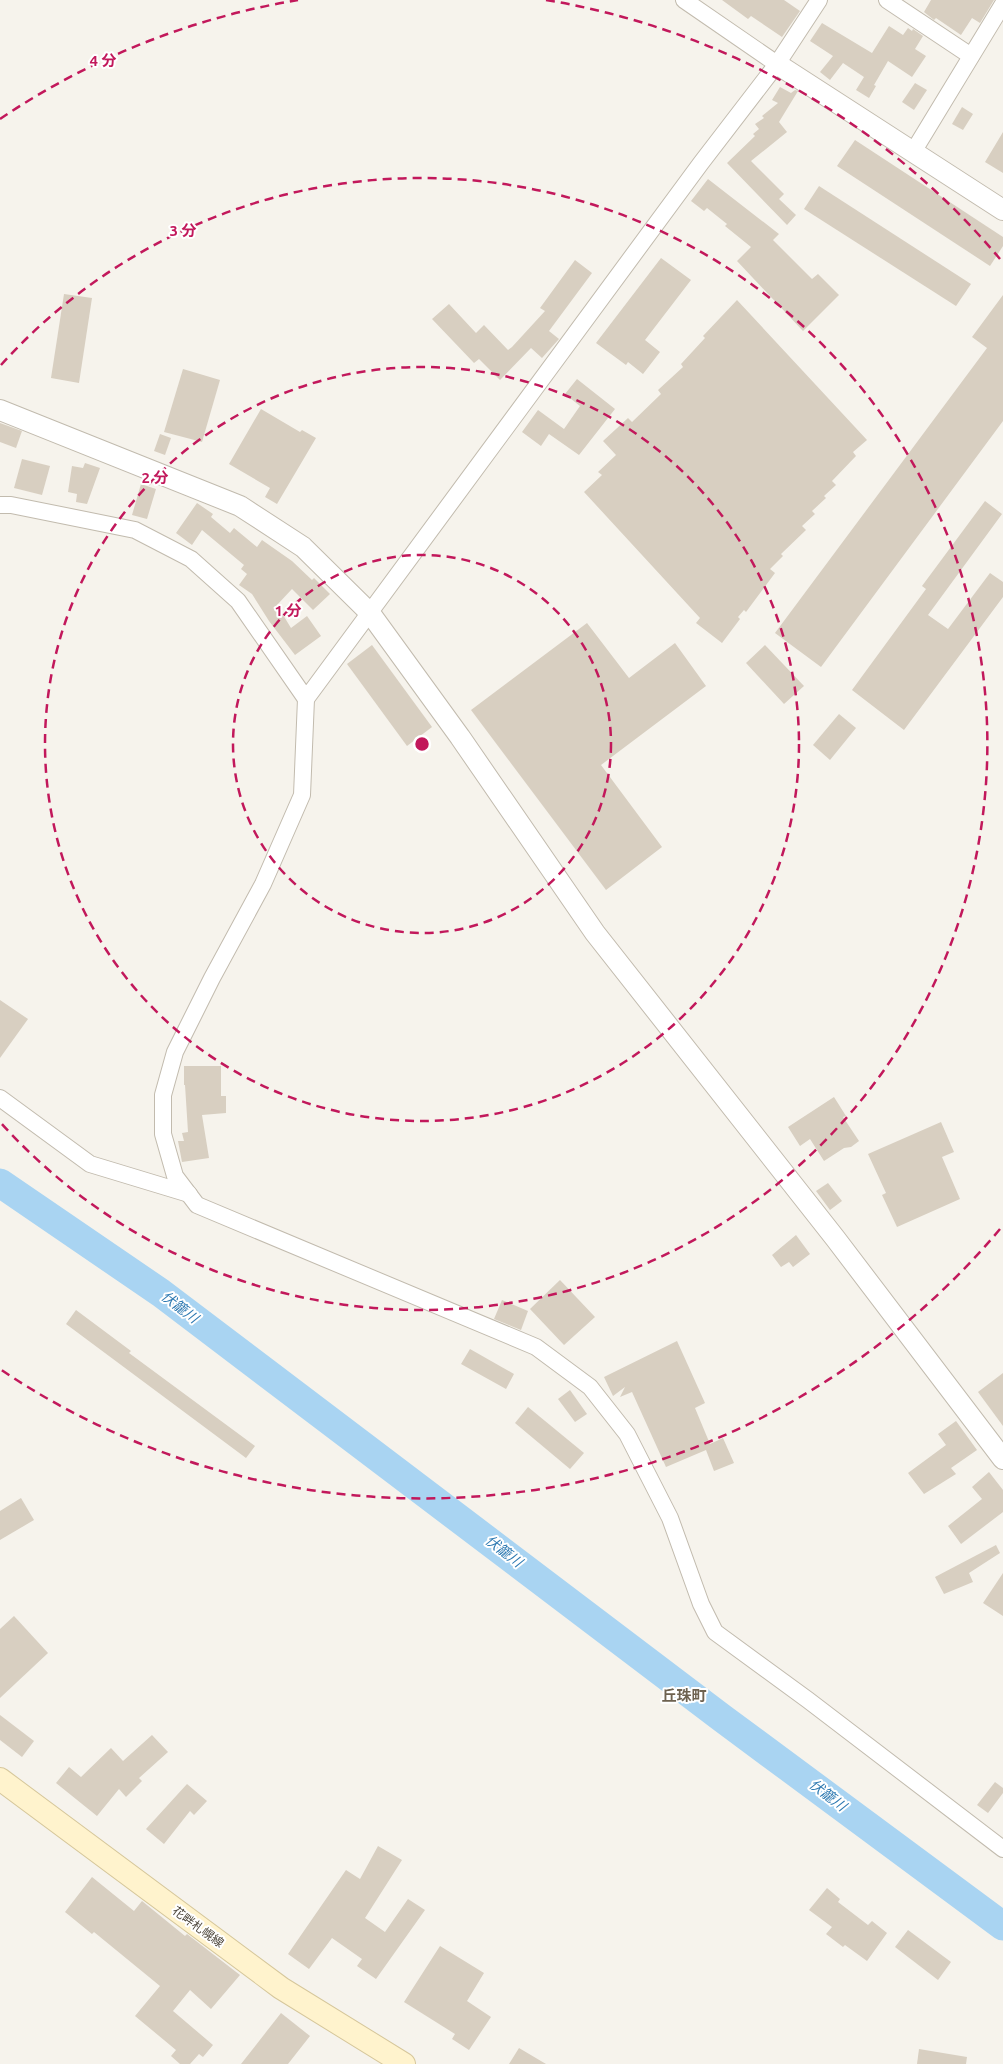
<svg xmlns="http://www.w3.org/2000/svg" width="1003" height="2064" font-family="Ubuntu,'Noto Sans JP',sans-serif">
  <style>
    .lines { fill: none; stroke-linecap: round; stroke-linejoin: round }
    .river { stroke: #a9d4f2; stroke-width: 29 }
    .building { fill: #d8cfc1 }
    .minor-casing { stroke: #c2bbae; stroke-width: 18 }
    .tertiary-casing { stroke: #c2bbae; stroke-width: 22 }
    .secondary-casing { stroke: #d6c79b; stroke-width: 24 }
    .minor { stroke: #fff; stroke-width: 16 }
    .tertiary { stroke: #fff; stroke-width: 20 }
    .secondary { stroke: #fff3cd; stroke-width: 22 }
    .ring { fill: none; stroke: #c2185b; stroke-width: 2.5; stroke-dasharray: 9 6 }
    .labels { text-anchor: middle; stroke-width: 4; stroke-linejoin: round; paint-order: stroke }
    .street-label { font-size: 12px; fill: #4b4439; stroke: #fff }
    .water-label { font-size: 14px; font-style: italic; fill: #2e7ab2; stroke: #fff }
    .quarter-label { font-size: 15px; font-weight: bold; fill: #6e6250; stroke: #fff }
    .centre { fill: #c2185b; stroke: #fff; stroke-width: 2.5 }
    .ring-label { font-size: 15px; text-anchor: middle; font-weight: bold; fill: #c2185b; stroke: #fff; stroke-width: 4; stroke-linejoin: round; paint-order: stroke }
  </style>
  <rect width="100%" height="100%" fill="#f6f3ec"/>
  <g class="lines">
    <!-- river -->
    <polyline class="river" points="0,1183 161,1293 722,1718 1003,1926"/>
  </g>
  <!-- building -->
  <g class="building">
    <polygon points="722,0 784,0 800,11 782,37 751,16 748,19"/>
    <polygon points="931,0 994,0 980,23 972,18 961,35 936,18 934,20 924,12"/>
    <polygon points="822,23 872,53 889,26 903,35 908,28 912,31 913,29 923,36 915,49 926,56 912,77 888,61 874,85 876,86 869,98 856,90 864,77 843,63 830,80 820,72 833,56 810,41"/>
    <polygon points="915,83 927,90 914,110 902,102"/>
    <polygon points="780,87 791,93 795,90 798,91 779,122 787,132 751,161 784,194 779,199 796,215 787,225 727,163 755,136 753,134 759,129 755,124 764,118 762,116 778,103 772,100"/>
    <polygon points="962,107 973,114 963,130 952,124"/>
    <polygon points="1003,132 1003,173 985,162"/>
    <polygon points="855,140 1003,237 1003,246 990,266 837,166"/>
    <polygon points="708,179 779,234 773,240 812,279 818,274 839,295 803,331 737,261 751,247 725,226 727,224 707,208 704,211 691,201"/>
    <polygon points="819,186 971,284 956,306 804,209"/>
    <polygon points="661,258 691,280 645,340 660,352 643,374 628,362 626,365 596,343"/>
    <polygon points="575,260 592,273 549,331 559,339 542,358 531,348 500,380 479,359 474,363 432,319 449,304 476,333 484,325 508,350 512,347 545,311 540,308"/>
    <polygon points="64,294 92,298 79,383 51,378"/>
    <polygon points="1003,295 1003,421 821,667 775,633 987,348 972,337"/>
    <polygon points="737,300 867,440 853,452 856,456 832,481 836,485 824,496 826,498 812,511 815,514 802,526 806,530 781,554 783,556 770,569 775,573 746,612 744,610 738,617 740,619 722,643 696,623 700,618 584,492 602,475 598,472 616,455 603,441 628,418 632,422 661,394 658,390 683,367 681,364 705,338 703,336"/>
    <polygon points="183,369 220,380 202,442 164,432"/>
    <polygon points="577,379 615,409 579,455 549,434 541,446 522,432 538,410 564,429 580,406 565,394"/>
    <polygon points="261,409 300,432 302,430 316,438 277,504 265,497 270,488 229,464"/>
    <polygon points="0,423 22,431 16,448 0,442"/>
    <polygon points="160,434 171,438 165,455 154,451"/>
    <polygon points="22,459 50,466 42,495 14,488"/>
    <polygon points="85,463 100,468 87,504 76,502 77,494 68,492 72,466 83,468"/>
    <polygon points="141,484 156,489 147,519 132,515"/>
    <polygon points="985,501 1002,514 928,615 948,629 990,573 1003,582 1003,597 904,730 852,690 926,589 922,586"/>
    <polygon points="197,503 213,514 211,517 230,533 234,528 257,547 262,540 292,561 312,580 314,578 330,594 313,610 292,589 277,605 291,628 307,616 321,636 295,655 269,621 252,594 239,585 247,574 241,569 244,565 202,530 192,545 176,533"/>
    <polygon points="587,623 629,678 675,643 706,686 601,765 662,847 606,890 471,710"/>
    <polygon points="372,645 432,727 407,746 347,664"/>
    <polygon points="765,645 804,686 784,704 746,663"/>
    <polygon points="839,714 856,728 830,760 813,745"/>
    <polygon points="0,1000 28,1019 0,1058"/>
    <polygon points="184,1066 221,1066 221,1096 226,1096 226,1113 202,1115 209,1158 182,1162 178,1141 184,1141 182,1133 188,1132 185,1085 184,1085"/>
    <polygon points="834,1097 846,1116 843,1117 859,1141 851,1147 844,1148 824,1161 810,1139 800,1146 788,1127"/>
    <polygon points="941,1122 954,1152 942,1157 960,1199 897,1227 882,1195 886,1193 868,1154"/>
    <polygon points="828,1183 842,1201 830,1210 816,1191"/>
    <polygon points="796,1235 810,1254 793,1267 789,1262 781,1267 772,1255"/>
    <polygon points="560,1280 595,1317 564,1345 530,1309"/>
    <polygon points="502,1300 528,1311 521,1330 494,1319"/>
    <polygon points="76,1310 131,1351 129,1353 255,1446 246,1458 66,1324"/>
    <polygon points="677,1341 705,1403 695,1408 710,1444 723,1438 734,1463 714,1471 706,1450 666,1467 632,1392 620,1397 625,1387 613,1396 604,1377"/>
    <polygon points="470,1349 514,1374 506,1389 461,1364"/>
    <polygon points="1003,1373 1003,1426 978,1392"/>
    <polygon points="570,1390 587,1414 575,1422 558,1399"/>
    <polygon points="528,1407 584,1453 570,1469 515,1423"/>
    <polygon points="956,1421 977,1450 951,1468 956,1474 924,1494 908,1473 946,1445 938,1434"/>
    <polygon points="989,1472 1003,1490 1003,1512 961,1544 948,1526 982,1499 972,1487"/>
    <polygon points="21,1498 34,1520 0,1540 0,1511"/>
    <polygon points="996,1545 1000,1553 969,1573 973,1582 944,1594 935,1577"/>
    <polygon points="1003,1573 1003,1616 983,1603"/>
    <polygon points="14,1616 48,1653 0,1698 0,1629"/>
    <polygon points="0,1715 34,1741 22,1757 0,1740"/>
    <polygon points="152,1735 168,1752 139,1778 142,1781 126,1797 119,1789 97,1816 56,1783 69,1767 81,1777 111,1748 123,1761"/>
    <polygon points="995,1782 1003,1788 1003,1793 988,1813 977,1805"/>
    <polygon points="187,1784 207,1801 194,1815 190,1811 164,1844 146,1829"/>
    <polygon points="378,1846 402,1860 365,1918 385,1932 408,1899 425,1910 376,1979 357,1966 362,1959 332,1938 309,1969 288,1954 346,1870 360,1879"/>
    <polygon points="92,1877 134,1911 142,1901 185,1936 187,1934 240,1975 211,2009 190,1990 173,2011 213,2045 203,2057 199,2054 190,2064 180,2064 171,2056 176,2050 135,2016 160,1986 94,1932 92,1934 65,1912"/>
    <polygon points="827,1888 840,1899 838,1902 868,1925 872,1921 887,1933 867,1961 845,1945 843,1947 826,1934 832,1927 809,1910"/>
    <polygon points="908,1930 951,1962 938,1980 895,1947"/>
    <polygon points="440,1946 484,1973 467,2001 491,2017 469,2050 452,2039 455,2034 404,2002"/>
    <polygon points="281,2013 310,2036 288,2064 241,2064"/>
    <polygon points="519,2048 546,2064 509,2064"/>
    <polygon points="919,2049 967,2057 966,2064 917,2064"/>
  </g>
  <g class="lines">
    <defs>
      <g id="minor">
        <polyline points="684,0 777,64"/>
        <polyline points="887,0 971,56"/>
        <polyline points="913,152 1003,4"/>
        <polyline points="0,505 11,505 135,530 191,559 238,601 306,699 701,163 777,64 819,0"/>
        <polyline points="306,699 302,795 263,884 212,978 175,1052 163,1095 163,1134 175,1176 197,1205 536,1347 590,1387 627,1434 670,1518 701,1604 715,1632 808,1700 1003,1849"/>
        <polyline points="0,1098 90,1164 189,1194"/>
      </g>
      <g id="tertiary">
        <polyline points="777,64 1003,210"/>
        <polyline points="0,410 240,506 303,547 370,613 460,737 595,933 835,1238 1003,1459"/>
      </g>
      <polyline id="secondary" points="0,1779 281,1988 404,2064"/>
    </defs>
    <!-- minor casing -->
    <use href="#minor" class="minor-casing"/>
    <!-- tertiary casing -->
    <use href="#tertiary" class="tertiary-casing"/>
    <!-- secondary casing -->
    <use href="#secondary" class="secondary-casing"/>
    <!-- minor -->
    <use href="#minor" class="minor"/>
    <!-- tertiary -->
    <use href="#tertiary" class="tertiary"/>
    <!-- secondary -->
    <use href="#secondary" class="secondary"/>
  </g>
  <!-- distance rings -->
  <g class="ring">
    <circle cx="422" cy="744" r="189"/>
    <circle cx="422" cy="744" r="377"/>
    <path d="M1 365A566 566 0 1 1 1 1123"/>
    <path d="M1000 1229A754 754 0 0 1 0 1369M0 119A754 754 0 0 1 298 0M546 0A754 754 0 0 1 1000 259"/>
  </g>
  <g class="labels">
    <!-- street labels -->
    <g class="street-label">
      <text transform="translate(198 1927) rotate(36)" y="4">花畔札幌線</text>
    </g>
    <!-- water labels -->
    <g class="water-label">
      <text transform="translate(180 1307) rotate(37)" y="5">伏籠川</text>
      <text transform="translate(504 1551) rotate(37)" y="5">伏籠川</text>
      <text transform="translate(828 1795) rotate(37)" y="5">伏籠川</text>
    </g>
    <!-- quarter labels -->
    <g class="quarter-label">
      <text x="684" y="1701">丘珠町</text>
    </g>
  </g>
  <circle cx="422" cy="744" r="8" class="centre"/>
  <g class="ring-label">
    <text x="103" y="66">4 分</text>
    <text x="183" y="236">3 分</text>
    <text x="155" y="483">2 分</text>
    <text x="288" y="616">1 分</text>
  </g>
</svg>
